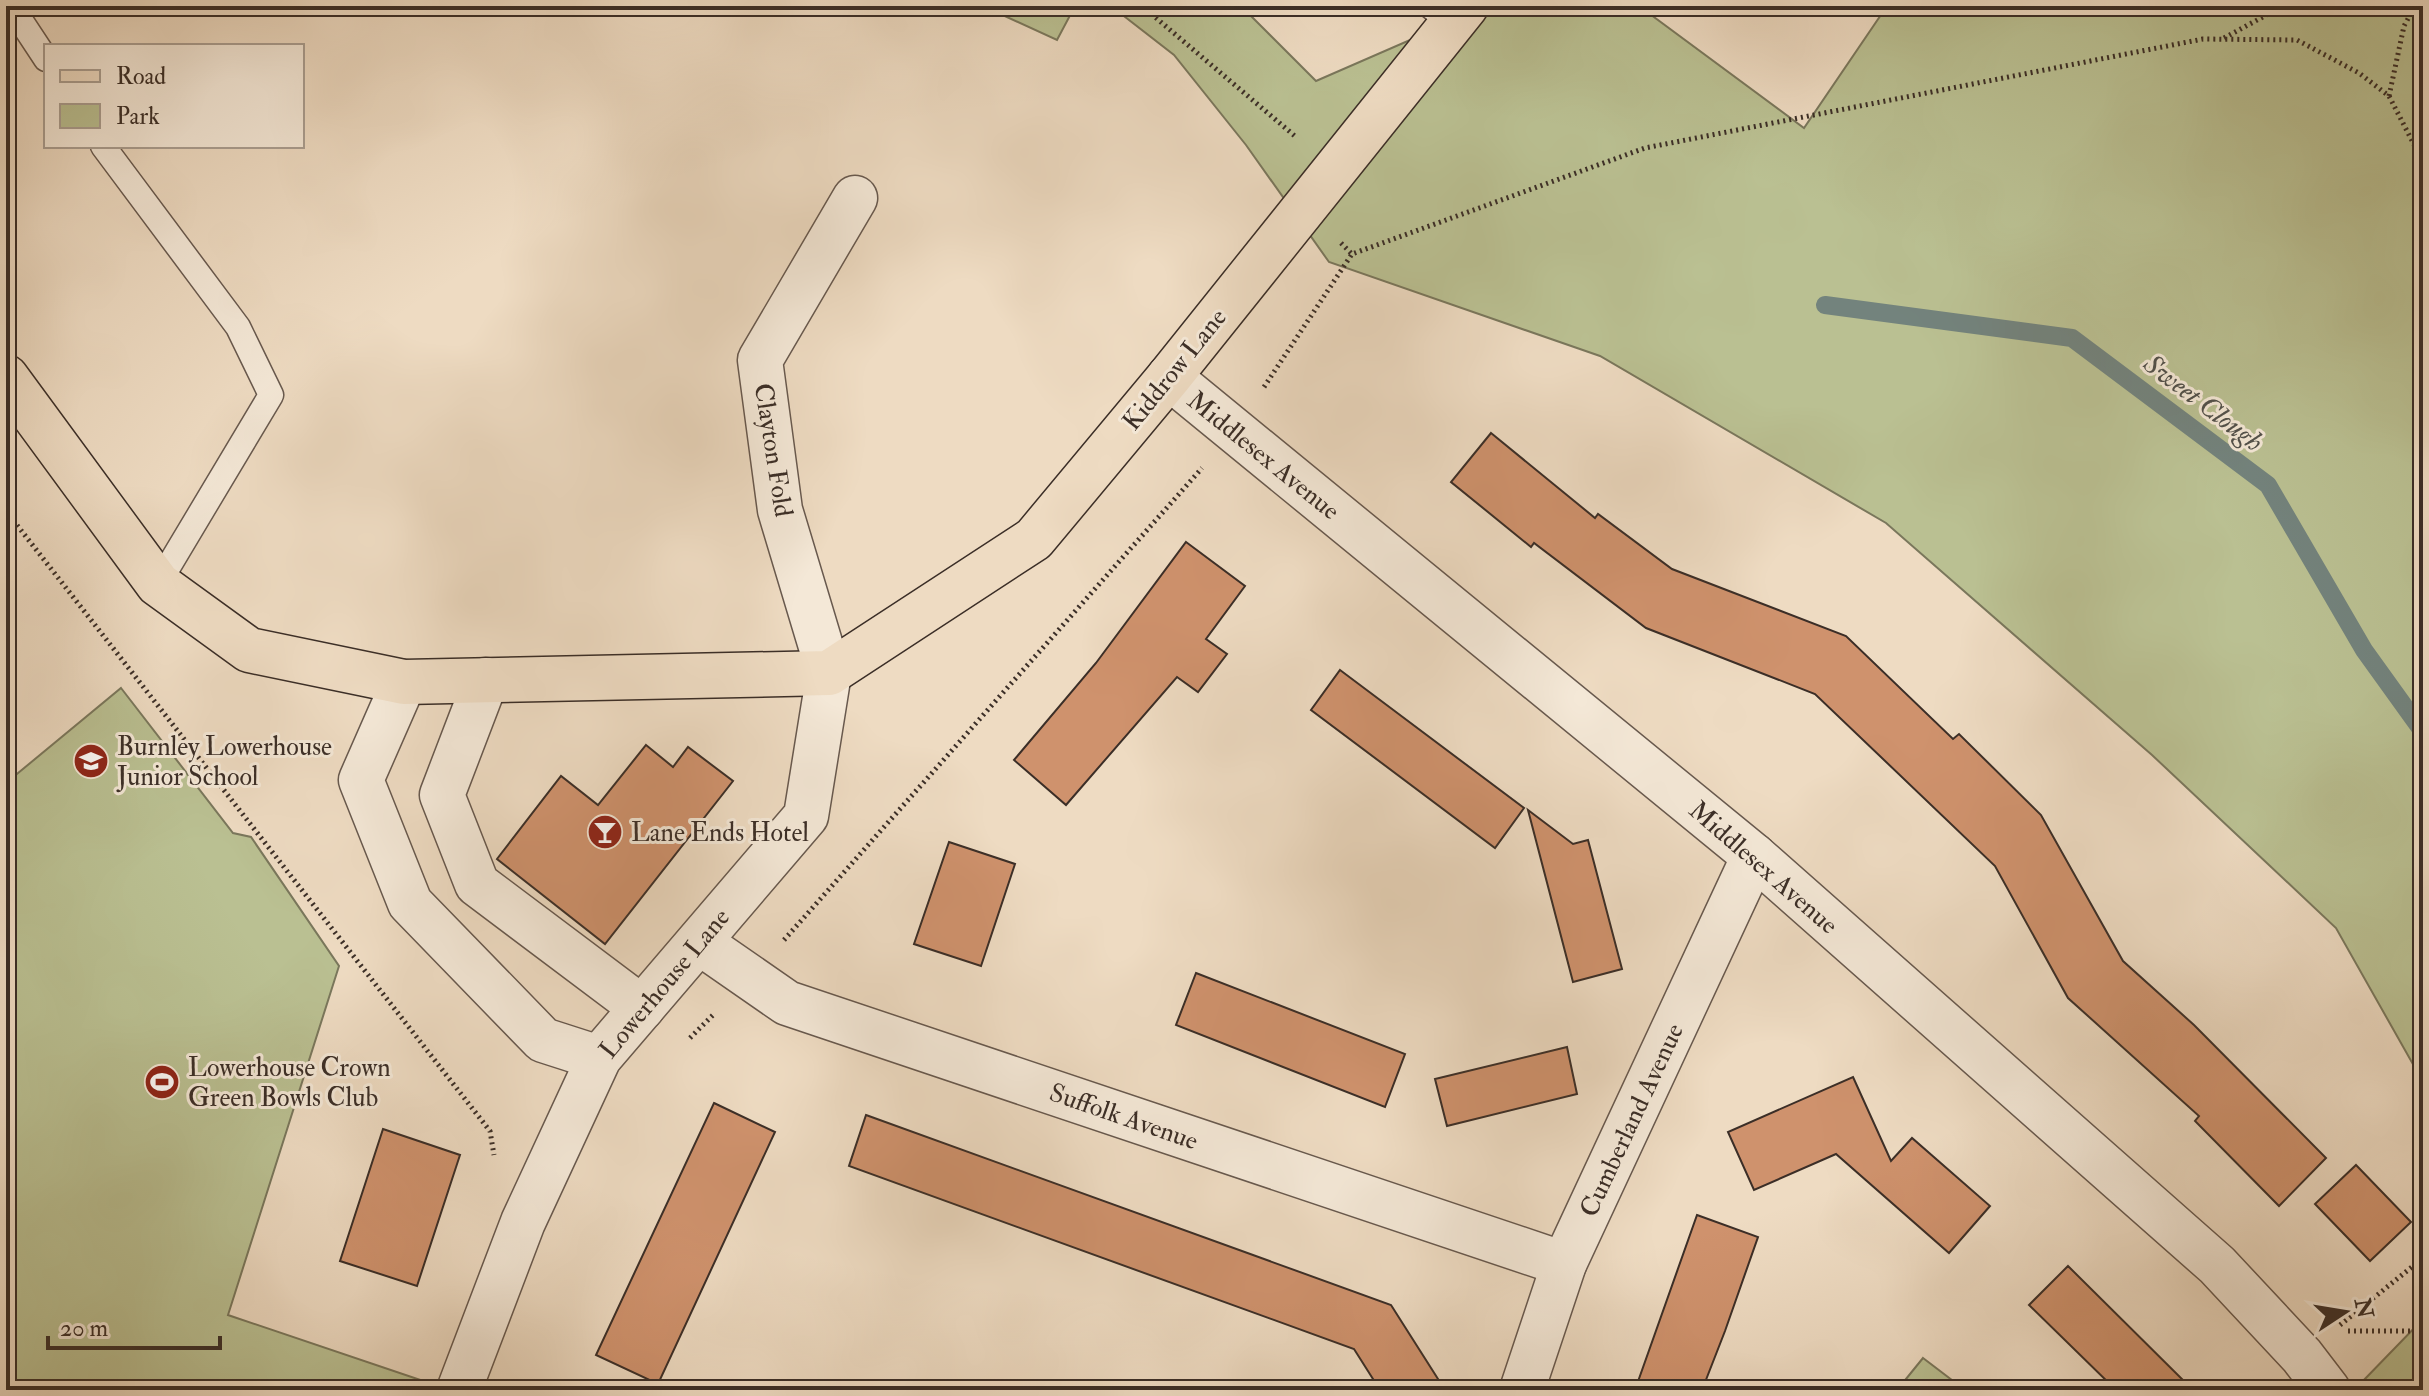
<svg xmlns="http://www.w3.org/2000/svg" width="2429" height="1396" font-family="'IM FELL Double Pica',serif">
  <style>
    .green { fill: #bac092; stroke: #7a775c; stroke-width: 2 }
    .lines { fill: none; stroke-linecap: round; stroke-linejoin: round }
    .stream { stroke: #73837d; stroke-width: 18 }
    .building { fill: #cf926d; stroke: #3b2e27; stroke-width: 2 }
    .service-casing { stroke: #68594e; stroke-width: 27 }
    .minor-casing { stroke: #68594e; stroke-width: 47 }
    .primary-casing { stroke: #3b2e27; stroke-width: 47 }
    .path { stroke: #3b2e27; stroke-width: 5; stroke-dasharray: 2 4; stroke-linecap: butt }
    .service { stroke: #f4e8d7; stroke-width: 24 }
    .minor { stroke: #f4e8d7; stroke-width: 44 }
    .primary { stroke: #eedbc2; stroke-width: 44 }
    .labels { text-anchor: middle; stroke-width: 6; stroke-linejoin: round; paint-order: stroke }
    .street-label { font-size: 26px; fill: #3b2e27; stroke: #f4e8d7 }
    .poi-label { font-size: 26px; fill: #3b2e27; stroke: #f4e8d7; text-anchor: start }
    .water-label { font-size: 28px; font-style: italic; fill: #52514b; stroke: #f4e8d7 }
  </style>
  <rect width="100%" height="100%" fill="#eedbc2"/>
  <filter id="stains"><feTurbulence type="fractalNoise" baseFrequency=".0025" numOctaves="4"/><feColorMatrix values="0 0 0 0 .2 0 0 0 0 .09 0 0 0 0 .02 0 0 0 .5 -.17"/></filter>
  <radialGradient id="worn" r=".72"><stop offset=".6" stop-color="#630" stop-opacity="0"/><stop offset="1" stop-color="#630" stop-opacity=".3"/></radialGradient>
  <!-- green -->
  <g class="green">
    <polygon points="983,6 1075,6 1057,40"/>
    <polygon points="1111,6 1241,6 1316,81 1488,6 1639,6 1804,128 1887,6 2423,6 2423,27 2416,40 2423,45 2423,1082 2336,928 2152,755 1886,523 1600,356 1329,262 1246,145 1174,55"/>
    <polygon points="121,688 233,833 251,837 339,966 228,1315 450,1390 6,1390 6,783"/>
    <polygon points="2423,1319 2423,1390 2369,1390 2361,1383"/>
    <polygon points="1923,1358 1965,1390 1897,1390"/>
  </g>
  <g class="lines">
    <!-- stream -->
    <polyline class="stream" points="1825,305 2072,338 2268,485 2364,650 2423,732"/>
  </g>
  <!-- building -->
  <g class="building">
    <polygon points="1491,433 1595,518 1598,514 1672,569 1846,636 1953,739 1959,734 2041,815 2123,961 2194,1025 2326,1158 2279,1206 2195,1121 2199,1116 2068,998 1995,866 1815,694 1646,628 1534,543 1531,547 1451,482"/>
    <polygon points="1186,542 1245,586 1206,639 1227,654 1198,692 1177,677 1066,805 1014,760 1096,663"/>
    <polygon points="1340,670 1524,808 1495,848 1311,710"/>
    <polygon points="646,745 673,767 688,747 733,781 605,944 497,859 561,776 598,805"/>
    <polygon points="1528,810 1573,844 1588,840 1622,969 1573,982"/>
    <polygon points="949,842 1015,864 981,966 914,944"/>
    <polygon points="1196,973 1405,1054 1385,1107 1176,1025"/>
    <polygon points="1567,1047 1577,1094 1447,1126 1435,1079"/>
    <polygon points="1853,1077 1891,1161 1912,1138 1990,1206 1949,1253 1836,1154 1754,1190 1728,1132"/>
    <polygon points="714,1103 775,1132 658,1384 596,1355"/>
    <polygon points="866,1115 1391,1305 1445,1390 1380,1390 1354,1349 849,1166"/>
    <polygon points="383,1129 460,1155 417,1286 340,1261"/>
    <polygon points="2356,1165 2411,1222 2370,1261 2315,1204"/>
    <polygon points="1697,1215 1758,1237 1725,1331 1702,1390 1635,1390"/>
    <polygon points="2068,1266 2193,1390 2116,1390 2029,1305"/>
  </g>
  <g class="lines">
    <defs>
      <g id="service">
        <polyline points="11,6 46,59"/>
        <polyline points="1430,6 1452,23"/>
        <polyline points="103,146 238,327 271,395 158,584"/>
      </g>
      <g id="minor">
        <polyline points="1169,377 1754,856 2217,1265 2302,1356 2328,1390"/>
        <polyline points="486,680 442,795 477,884 642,1008"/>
        <polyline points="404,682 361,780 410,903 543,1040 599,1058"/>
        <polyline points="699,942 787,1003 1564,1264"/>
        <polyline points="459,1390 523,1222 599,1058 806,816 829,673 780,510 760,360 855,198"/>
        <polyline points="1522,1390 1564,1264 1754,856"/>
      </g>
      <polyline id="primary" points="6,377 158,584 249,650 404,682 829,673 1034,539 1169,377 1466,6"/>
    </defs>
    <!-- service casing -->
    <use href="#service" class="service-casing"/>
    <!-- minor casing -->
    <use href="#minor" class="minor-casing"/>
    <!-- primary casing -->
    <use href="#primary" class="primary-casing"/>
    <!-- path -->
    <g class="path">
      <polyline points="1142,6 1296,137"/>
      <polyline points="2224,38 2283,6"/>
      <polyline points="2389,96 2404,26 2415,6"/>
      <polyline points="1341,243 1352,254 1645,148 2203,39 2297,40 2359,73 2389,96 2423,162"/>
      <polyline points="1264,387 1352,254"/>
      <polyline points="6,511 490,1131 494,1155"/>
      <polyline points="784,940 1202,468"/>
      <polyline points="690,1038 714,1014"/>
      <polyline points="2340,1325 2423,1258"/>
      <polyline points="2348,1331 2423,1331"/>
    </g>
    <!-- service -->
    <use href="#service" class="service"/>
    <!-- minor -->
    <use href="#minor" class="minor"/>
    <!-- primary -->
    <use href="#primary" class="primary"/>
  </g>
  <!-- icons -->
  <defs>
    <symbol id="school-disc" viewBox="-11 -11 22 22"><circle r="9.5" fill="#8f2418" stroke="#f4e8d7"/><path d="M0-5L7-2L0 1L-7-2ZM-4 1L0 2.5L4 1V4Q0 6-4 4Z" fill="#fff"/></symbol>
    <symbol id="bar-disc" viewBox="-11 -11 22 22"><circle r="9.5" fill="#8f2418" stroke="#f4e8d7"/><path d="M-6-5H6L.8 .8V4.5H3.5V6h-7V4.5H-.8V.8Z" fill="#fff"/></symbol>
    <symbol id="stadium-disc" viewBox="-11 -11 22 22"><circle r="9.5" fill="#8f2418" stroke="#f4e8d7"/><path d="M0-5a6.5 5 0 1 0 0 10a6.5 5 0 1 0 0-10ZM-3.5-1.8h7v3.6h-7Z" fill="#fff"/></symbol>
  </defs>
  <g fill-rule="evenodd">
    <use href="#school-disc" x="71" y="741" width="40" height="40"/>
    <use href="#bar-disc" x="585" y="812" width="40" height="40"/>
    <use href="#stadium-disc" x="142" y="1062" width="40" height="40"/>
  </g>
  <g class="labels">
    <!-- street labels -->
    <g class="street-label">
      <text transform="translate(1174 369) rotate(-51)" y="9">Kiddrow Lane</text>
      <text transform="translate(774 450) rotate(81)" y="9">Clayton Fold</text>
      <text transform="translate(1264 455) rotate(39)" y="9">Middlesex Avenue</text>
      <text transform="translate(1764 867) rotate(41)" y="9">Middlesex Avenue</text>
      <text transform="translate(664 983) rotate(-50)" y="9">Lowerhouse Lane</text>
      <text transform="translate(1124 1116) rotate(19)" y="9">Suffolk Avenue</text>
      <text transform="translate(1631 1120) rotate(-65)" y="9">Cumberland Avenue</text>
    </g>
    <!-- poi labels -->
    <g class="poi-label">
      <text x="117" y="755">Burnley Lowerhouse<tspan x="117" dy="30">Junior School</tspan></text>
      <text x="631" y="841">Lane Ends Hotel</text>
      <text x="188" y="1076">Lowerhouse Crown<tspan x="188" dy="30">Green Bowls Club</tspan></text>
    </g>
    <!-- water labels -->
    <g class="water-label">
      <text transform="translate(2204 402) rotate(37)" y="10">Sweet Clough</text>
    </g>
  </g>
  <!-- margin -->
  <rect width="2429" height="1396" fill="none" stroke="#eedbc2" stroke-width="32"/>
  <rect x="8" y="8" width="2413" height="1380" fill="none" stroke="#3b2e27" stroke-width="4"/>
  <rect x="16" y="16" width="2397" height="1364" fill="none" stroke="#3b2e27" stroke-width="2"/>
  <!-- legend -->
  <rect x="44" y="44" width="260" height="104" fill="#f4e8d7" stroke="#aa9e91" stroke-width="2"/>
  <rect x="60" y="70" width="40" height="12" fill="#eedbc2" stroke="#aa9e91" stroke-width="2"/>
  <text x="116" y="84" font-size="24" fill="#3b2e27">Road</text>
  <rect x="60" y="104" width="40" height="24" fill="#bac092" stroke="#aa9e91" stroke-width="2"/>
  <text x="116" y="124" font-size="24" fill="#3b2e27">Park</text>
  <!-- north arrow -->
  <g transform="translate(2345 1312) rotate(78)" stroke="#f4e8d7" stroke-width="6" paint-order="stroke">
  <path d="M0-6L14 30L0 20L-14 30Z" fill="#3b2e27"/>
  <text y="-12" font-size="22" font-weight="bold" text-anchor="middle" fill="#3b2e27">N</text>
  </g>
  <!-- scale -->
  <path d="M48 1336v12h172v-12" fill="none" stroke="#3b2e27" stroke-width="4"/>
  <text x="60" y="1336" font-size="24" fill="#3b2e27" stroke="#f4e8d7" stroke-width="6" paint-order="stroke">20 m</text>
  <rect width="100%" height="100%" filter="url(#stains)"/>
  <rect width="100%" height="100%" fill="url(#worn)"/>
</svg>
